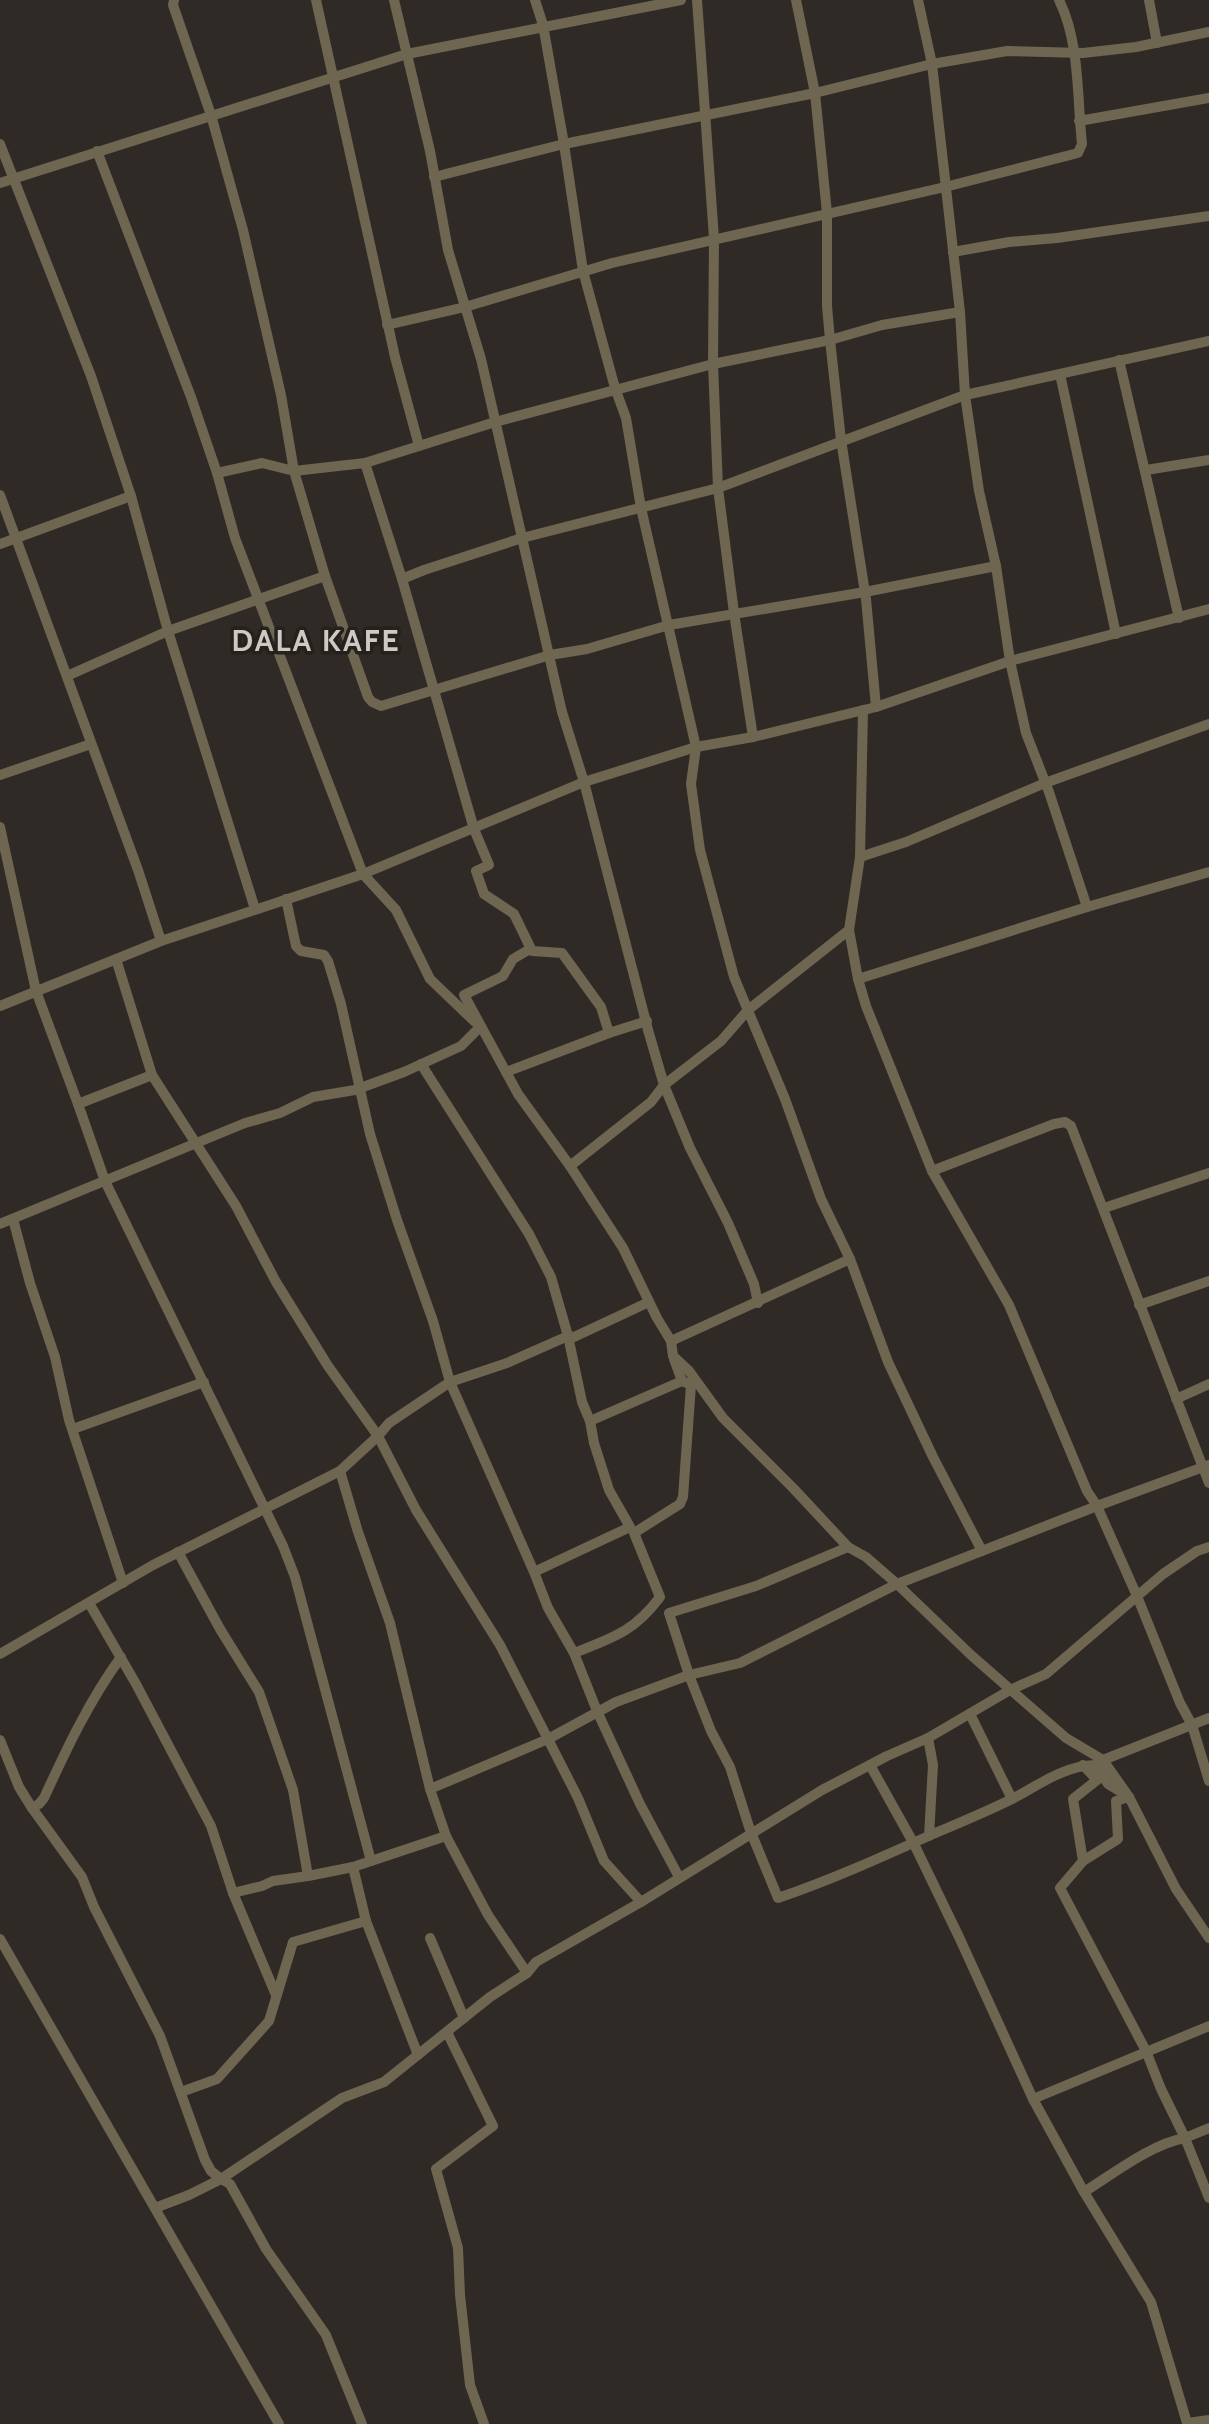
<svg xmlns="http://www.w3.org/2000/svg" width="1209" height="2424" font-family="Cabin,sans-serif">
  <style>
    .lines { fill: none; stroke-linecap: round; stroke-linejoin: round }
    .minor { stroke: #6e6650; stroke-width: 10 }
    .labels { text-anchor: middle; stroke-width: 7; stroke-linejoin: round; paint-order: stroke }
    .district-label { font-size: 30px; font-weight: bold; letter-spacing: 2px; fill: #cfc9c4; stroke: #25211d }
  </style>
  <rect width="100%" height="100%" fill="#2f2a26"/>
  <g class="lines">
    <!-- minor -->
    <g class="minor">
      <polyline points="174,0 173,5 211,115 243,230 281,395 294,471 325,576 368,697 372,702 381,706 550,655 587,649 669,625 865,592 996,566"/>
      <polyline points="316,0 395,357 419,446"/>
      <polyline points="394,0 430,151 448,250 481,359 562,712 584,782 648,1030 664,1085 690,1148 728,1223 754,1284 758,1303"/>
      <polyline points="535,0 543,25 564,144 583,271 615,388 626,418 641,508 696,747 691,784 700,850 734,977 785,1099 821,1199 850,1259 888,1362 933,1457 982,1551"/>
      <polyline points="697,0 714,238 713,364 718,488 734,613 753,737"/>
      <polyline points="796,0 815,93 827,213 827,306 830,340 841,440 866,599 876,707"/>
      <polyline points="918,0 932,64 960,312 965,395 979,491 996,566 1010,661 1026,733 1049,792 1087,907"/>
      <polyline points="1149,0 1157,43"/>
      <polyline points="1079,121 1209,98"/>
      <polyline points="0,144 91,376 131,496 168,631 255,909"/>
      <polyline points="97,151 191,397 217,473 235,538 363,874 396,910 430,979 475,1022"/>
      <polyline points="434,177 564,144 815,93 932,64 1007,51 1083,53 1136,47 1209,32"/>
      <polyline points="0,183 407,54 681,0"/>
      <polyline points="953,252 1009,242 1057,238 1209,216"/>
      <path d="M387,325L465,307L612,263L945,187L1078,153L1082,144C1077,98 1080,42 1059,0"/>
      <polyline points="1119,360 1179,618"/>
      <polyline points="1060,374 1116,634"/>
      <polyline points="365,463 402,579 474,829 489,865 476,871 484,894 514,914 532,951 562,953 601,1007 609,1033 647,1021"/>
      <polyline points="1146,470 1209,460"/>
      <polyline points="217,473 262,463 294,471 365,463 495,422 713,364 830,340 882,325 960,312"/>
      <polyline points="0,495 138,870 161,941"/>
      <polyline points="0,544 131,496"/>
      <polyline points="402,579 424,570 522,538 718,488 965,395 1209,341"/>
      <polyline points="67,676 168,631 325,576"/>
      <polyline points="863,710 860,857 849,930 858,979 866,1006 932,1171 1009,1305 1087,1491 1097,1506 1137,1596 1180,1703 1192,1725 1209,1781"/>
      <polyline points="0,775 91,744"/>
      <polyline points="0,827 36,991 78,1104"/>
      <polyline points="860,857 906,842 1045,783 1209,724"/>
      <polyline points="286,899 296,946 301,951 324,955 328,961 341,1004 370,1134 397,1220 433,1321 450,1382 534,1572 548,1608 574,1653 597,1711 640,1804 679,1877"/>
      <polyline points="530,949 513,959 503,976 464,995 518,1094 570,1166 623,1248 657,1318 671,1341 673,1356 689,1371 723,1418 794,1489 848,1547 866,1557 897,1584 971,1655 1066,1738 1103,1760 1129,1797 1176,1889 1209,1938"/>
      <polyline points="116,959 152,1075 236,1206 276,1282 328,1366 378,1436 416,1510 500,1645 578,1798 604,1861 641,1902"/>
      <polyline points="858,979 1087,907 1209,872"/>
      <polyline points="0,1006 161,941 363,874 584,782 696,747 753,737 876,707 1010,661 1209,609"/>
      <polyline points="421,1064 529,1234 551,1277 568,1336 582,1402 590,1421 594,1443 609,1490 630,1527 534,1572"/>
      <polyline points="506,1072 609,1033"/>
      <polyline points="152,1075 78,1104 105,1181 283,1546 295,1577 371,1861"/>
      <polyline points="570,1166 651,1102 664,1085 721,1041 748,1010 849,930"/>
      <polyline points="932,1171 1054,1124 1065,1122 1071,1126 1209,1483"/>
      <polyline points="1104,1208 1209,1173"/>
      <polyline points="13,1219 30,1283 55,1357 69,1420 123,1583"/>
      <polyline points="0,1224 245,1123 280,1113 313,1097 355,1090 404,1072 461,1046 480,1027"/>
      <polyline points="1139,1305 1209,1281"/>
      <polyline points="671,1341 850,1259"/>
      <polyline points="1176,1399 1209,1384"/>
      <polyline points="590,1421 682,1381"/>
      <polyline points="73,1429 204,1382"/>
      <polyline points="340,1471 358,1532 390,1623 430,1789 446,1836 488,1915 527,1973"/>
      <path d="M848,1547L756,1586L669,1613L689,1675L711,1731L730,1767L750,1830L778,1898C831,1880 882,1857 933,1834C959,1823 986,1812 1012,1799C1039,1785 1063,1766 1095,1765L1108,1784L1126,1795"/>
      <polyline points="178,1552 220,1629 259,1692 293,1790 308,1876"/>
      <polyline points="89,1603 136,1684 211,1826 233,1893 276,1995"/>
      <path d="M574,1653C612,1638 634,1632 660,1597L634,1533L680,1504L683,1497L691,1385L682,1381L674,1359"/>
      <polyline points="0,1654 153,1565 340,1471 378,1436 389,1423 450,1382 507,1363 568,1336 574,1337 649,1302"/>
      <polyline points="970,1714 1012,1799"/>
      <polyline points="928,1738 933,1765 929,1836"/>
      <polyline points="0,1740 19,1787 32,1808 82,1877 94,1907 160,2036 205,2160 211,2171 221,2179 342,2098 384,2082 490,1997 527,1973 536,1962 641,1902 822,1790 887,1756 928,1738 1010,1690 1046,1674 1163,1574 1197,1551 1209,1547"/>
      <polyline points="1103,1760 1209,1718"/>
      <polyline points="870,1765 914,1844 959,1937 1033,2099 1084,2192 1151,2302 1187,2423 1209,2420"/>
      <polyline points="1083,1765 1097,1780 1073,1799 1083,1861"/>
      <polyline points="430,1789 548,1739 616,1702 689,1675 740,1663 897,1584 1097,1506 1209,1465"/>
      <path d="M32,1808L39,1804L44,1798C66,1750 89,1701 121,1657"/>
      <polyline points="353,1867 446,1836"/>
      <polyline points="366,1921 418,2055"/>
      <polyline points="430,1938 464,2018"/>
      <polyline points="0,1939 279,2424"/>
      <polyline points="447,2032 493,2126 436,2169 458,2248 460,2295 470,2385 484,2424"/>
      <polyline points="181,2092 217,2079 269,2021 293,1942 366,1921 353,1867 308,1876 273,1881 262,1886 233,1893"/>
      <polyline points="1033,2099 1209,2026"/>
      <polyline points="1209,2128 1185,2138 1209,2198"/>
      <path d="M1084,2192C1113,2174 1151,2144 1185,2138L1161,2089L1146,2051L1060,1888L1083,1861L1118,1839L1116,1801L1129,1797"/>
      <polyline points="155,2208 189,2195 221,2179 230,2184 266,2249 326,2335 362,2424"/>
    </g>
  </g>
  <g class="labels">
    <!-- district labels -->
    <g class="district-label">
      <text x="316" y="651">DALA KAFE</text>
    </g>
  </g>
</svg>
